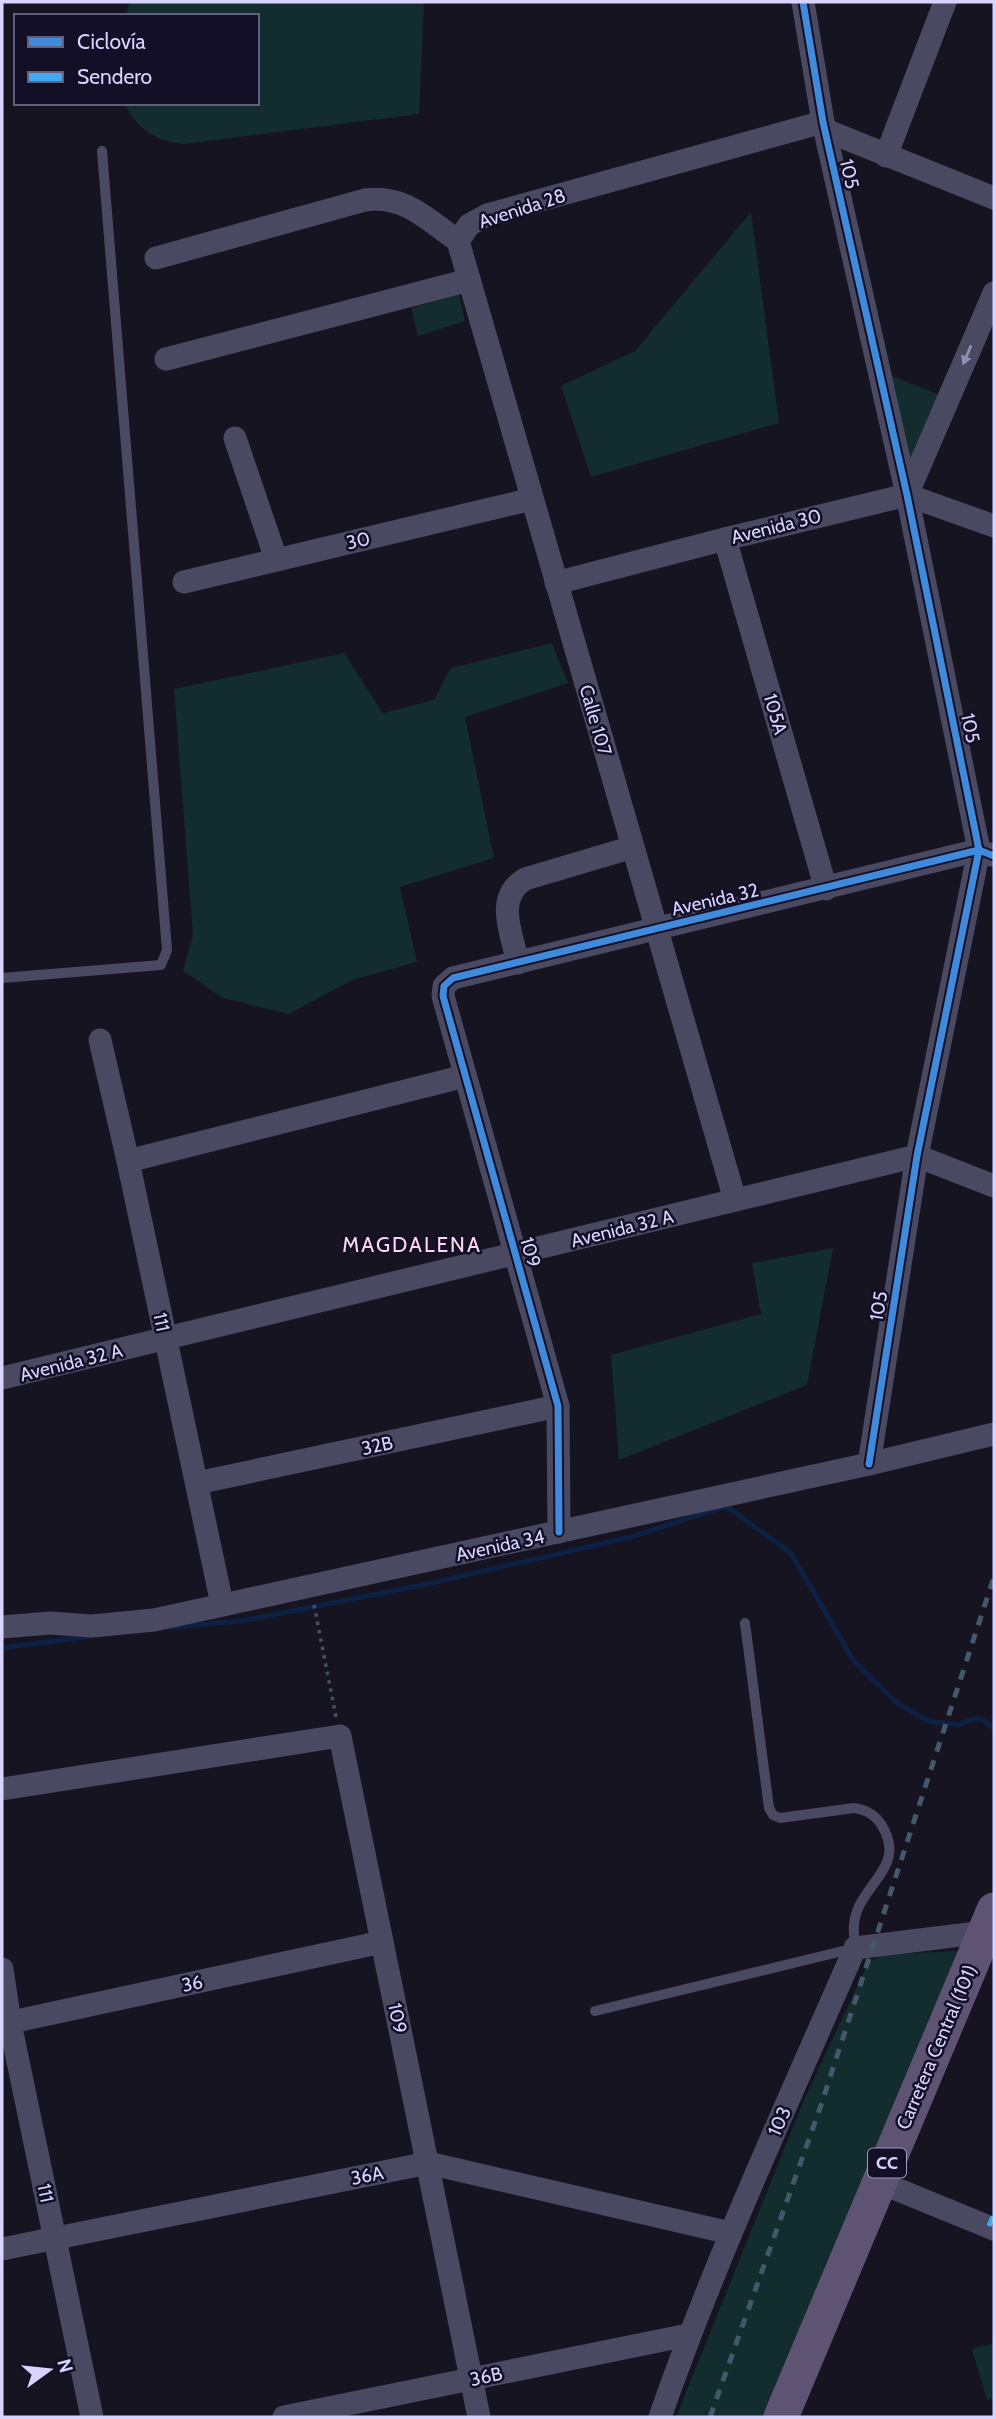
<svg xmlns="http://www.w3.org/2000/svg" width="996" height="2419" font-family="Cabin,sans-serif">
  <style>
    .green { fill: #132c2d }
    .lines { fill: none; stroke-linecap: round; stroke-linejoin: round }
    .stream { stroke: #0d2144; stroke-width: 5 }
    .path { stroke: #44505f; stroke-width: 3.5; stroke-dasharray: 3.5 5; stroke-linecap: butt }
    .service { stroke: #4a4962; stroke-width: 10 }
    .minor { stroke: #4a4962; stroke-width: 23 }
    .primary { stroke: #5e5373; stroke-width: 35 }
    .rail { stroke: #43596b; stroke-width: 5; stroke-dasharray: 10 9; stroke-linecap: butt }
    .quiet { stroke: #3fa9f5; stroke-width: 5; stroke-dasharray: 10 5; stroke-linecap: butt }
    .cycleway-casing { stroke: #130f26; stroke-width: 11 }
    .cycleway { stroke: #408adc; stroke-width: 7 }
    .oneway { fill: #928eb0 }
    .labels { text-anchor: middle; stroke-width: 5; stroke-linejoin: round; paint-order: stroke }
    .shield { fill: #130f26; stroke: #9e99be; stroke-width: 2 }
    .shield-label { font-size: 18px; font-weight: bold; fill: #d9d4ff }
    .street-label { font-size: 19px; fill: #d9d4ff; stroke: #130f26 }
    .neighbourhood-label { font-size: 21px; letter-spacing: 2px; fill: #ffd6f0; stroke: #130f26 }
  </style>
  <rect width="100%" height="100%" fill="#161421"/>
  <!-- green -->
  <g class="green">
    <path d="M129,2H424L419,114L183,144C155,141 137,129 124,103H257V16H126Z"/>
    <polygon points="751,212 779,423 591,477 561,386 635,351"/>
    <polygon points="459,294 465,321 418,336 411,308"/>
    <polygon points="889,375 940,395 917,459 908,462"/>
    <polygon points="552,643 568,683 465,717 494,858 400,887 417,962 352,980 289,1014 223,998 183,971 193,935 174,689 344,653 383,713 434,700 451,668"/>
    <polygon points="833,1248 807,1385 619,1460 611,1355 761,1314 752,1263"/>
    <polygon points="958,1951 765,2417 676,2417 804,2100 869,1961 889,1954"/>
    <polygon points="994,2343 994,2398 987,2400 972,2349"/>
  </g>
  <g class="lines">
    <!-- stream -->
    <g class="stream">
      <polyline points="167,1628 247,1620 427,1584 631,1537 726,1506 791,1553 853,1660 897,1703 928,1721 959,1725 973,1719 981,1719 994,1728"/>
      <polyline points="2,1648 91,1636"/>
    </g>
    <!-- path -->
    <polyline class="path" points="314,1605 336,1717"/>
    <!-- service -->
    <g class="service">
      <polyline points="2,978 161,965 167,950 102,151"/>
      <path d="M595,2011L855,1948C854,1935 852,1924 857,1911C869,1879 906,1864 881,1824C874,1814 866,1810 854,1808L780,1818L773,1815L769,1808L745,1623"/>
    </g>
    <!-- minor -->
    <g class="minor">
      <polyline points="803,2 823,122 907,495 979,850 917,1156 869,1464"/>
      <polyline points="825,130 994,198"/>
      <polyline points="886,156 945,2"/>
      <polyline points="458,241 735,1200"/>
      <path d="M156,258L365,200C406,195 426,219 458,241L469,225L487,215L823,122"/>
      <polyline points="166,359 469,280"/>
      <polyline points="235,438 276,559"/>
      <polyline points="907,495 994,293"/>
      <polyline points="725,539 826,889"/>
      <polyline points="184,582 532,499"/>
      <polyline points="556,583 725,539 907,495 994,526"/>
      <path d="M518,963C512,934 494,898 525,879L633,847"/>
      <polyline points="100,1040 128,1161 222,1604"/>
      <polyline points="128,1161 465,1076"/>
      <polyline points="2,1378 917,1156 994,1186"/>
      <polyline points="197,1483 558,1406"/>
      <polyline points="559,1532 558,1406 443,996 444,986 453,978 979,850 991,855"/>
      <polyline points="2,1627 50,1623 92,1626 154,1620 869,1464 994,1434"/>
      <polyline points="2,1789 340,1736 479,2417"/>
      <polyline points="2,1969 10,2023 92,2417"/>
      <polyline points="2,2024 382,1942"/>
      <polyline points="879,2182 994,2229"/>
      <polyline points="2,2249 428,2163 730,2233"/>
      <polyline points="284,2417 688,2335"/>
      <path d="M660,2417C716,2257 787,2104 855,1948L985,1932"/>
    </g>
    <!-- primary -->
    <polyline class="primary" points="781,2417 994,1910"/>
    <!-- rail -->
    <polyline class="rail" points="710,2417 819,2111 994,1577"/>
    <!-- quiet -->
    <polyline class="quiet" points="989,2226 994,2214"/>
    <defs>
      <g id="cycleway">
        <polyline points="803,2 823,122 907,495 979,850 917,1156 869,1464"/>
        <polyline points="559,1532 558,1406 443,996 444,986 453,978 979,850 994,856"/>
      </g>
    </defs>
    <!-- cycleway casing -->
    <use href="#cycleway" class="cycleway-casing"/>
    <!-- cycleway -->
    <use href="#cycleway" class="cycleway"/>
  </g>
  <!-- one-way arrows -->
  <defs><path id="oneway-solid" d="M-6-.8H1V-3.2L6.5 0L1 3.2V.8H-6Z" transform="scale(1.75)"/></defs>
  <use class="oneway" href="#oneway-solid" transform="translate(967 355) rotate(113)"/>
  <g class="labels">
    <!-- shield labels -->
    <rect class="shield" x="868" y="2148.5" width="38" height="29" rx="5"/>
    <g class="shield-label">
      <text x="887" y="2169">CC</text>
    </g>
    <!-- street labels -->
    <g class="street-label">
      <text transform="translate(850 174) rotate(77)" y="7">105</text>
      <text transform="translate(522 208) rotate(-18)" y="7">Avenida 28</text>
      <text transform="translate(776 526) rotate(-14)" y="7">Avenida 30</text>
      <text transform="translate(358 540) rotate(-13)" y="7">30</text>
      <text transform="translate(776 714) rotate(74)" y="7">105A</text>
      <text transform="translate(596 720) rotate(74)" y="7">Calle 107</text>
      <text transform="translate(971 728) rotate(78)" y="7">105</text>
      <text transform="translate(715 899) rotate(-13)" y="7">Avenida 32</text>
      <text transform="translate(622 1228) rotate(-14)" y="7">Avenida 32 A</text>
      <text transform="translate(531 1252) rotate(74)" y="7">109</text>
      <text transform="translate(878 1306) rotate(-81)" y="7">105</text>
      <text transform="translate(162 1322) rotate(78)" y="7">111</text>
      <text transform="translate(71 1362) rotate(-14)" y="7">Avenida 32 A</text>
      <text transform="translate(377 1445) rotate(-12)" y="7">32B</text>
      <text transform="translate(500 1545) rotate(-12)" y="7">Avenida 34</text>
      <text transform="translate(192 1983) rotate(-12)" y="7">36</text>
      <text transform="translate(398 2018) rotate(78)" y="7">109</text>
      <text transform="translate(936 2047) rotate(-67)" y="7">Carretera Central (101)</text>
      <text transform="translate(779 2121) rotate(-66)" y="7">103</text>
      <text transform="translate(367 2175) rotate(-11)" y="7">36A</text>
      <text transform="translate(46 2193) rotate(78)" y="7">111</text>
      <text transform="translate(486 2376) rotate(-12)" y="7">36B</text>
    </g>
    <!-- neighbourhood labels -->
    <g class="neighbourhood-label">
      <text x="412" y="1252">MAGDALENA</text>
    </g>
  </g>
  <!-- border -->
  <rect width="996" height="2419" fill="none" stroke="#d9d4ff" stroke-width="7"/>
  <!-- legend -->
  <rect x="14" y="14" width="245" height="91" fill="#130f26" stroke="#625e7d" stroke-width="2"/>
  <rect x="28" y="37" width="35" height="10" fill="#408adc" stroke="#625e7d" stroke-width="2"/>
  <text x="77" y="49" font-size="21" fill="#d9d4ff">Ciclovía</text>
  <rect x="28" y="72" width="35" height="10" fill="#3fa9f5" stroke="#625e7d" stroke-width="2"/>
  <text x="77" y="84" font-size="21" fill="#d9d4ff">Sendero</text>
  <!-- north arrow -->
  <g transform="translate(49 2370) rotate(75)" stroke="#130f26" stroke-width="5" paint-order="stroke">
  <path d="M0-5L12 26L0 18L-12 26Z" fill="#d9d4ff"/>
  <text y="-10" font-size="19" font-weight="bold" text-anchor="middle" fill="#d9d4ff">N</text>
  </g>
</svg>
